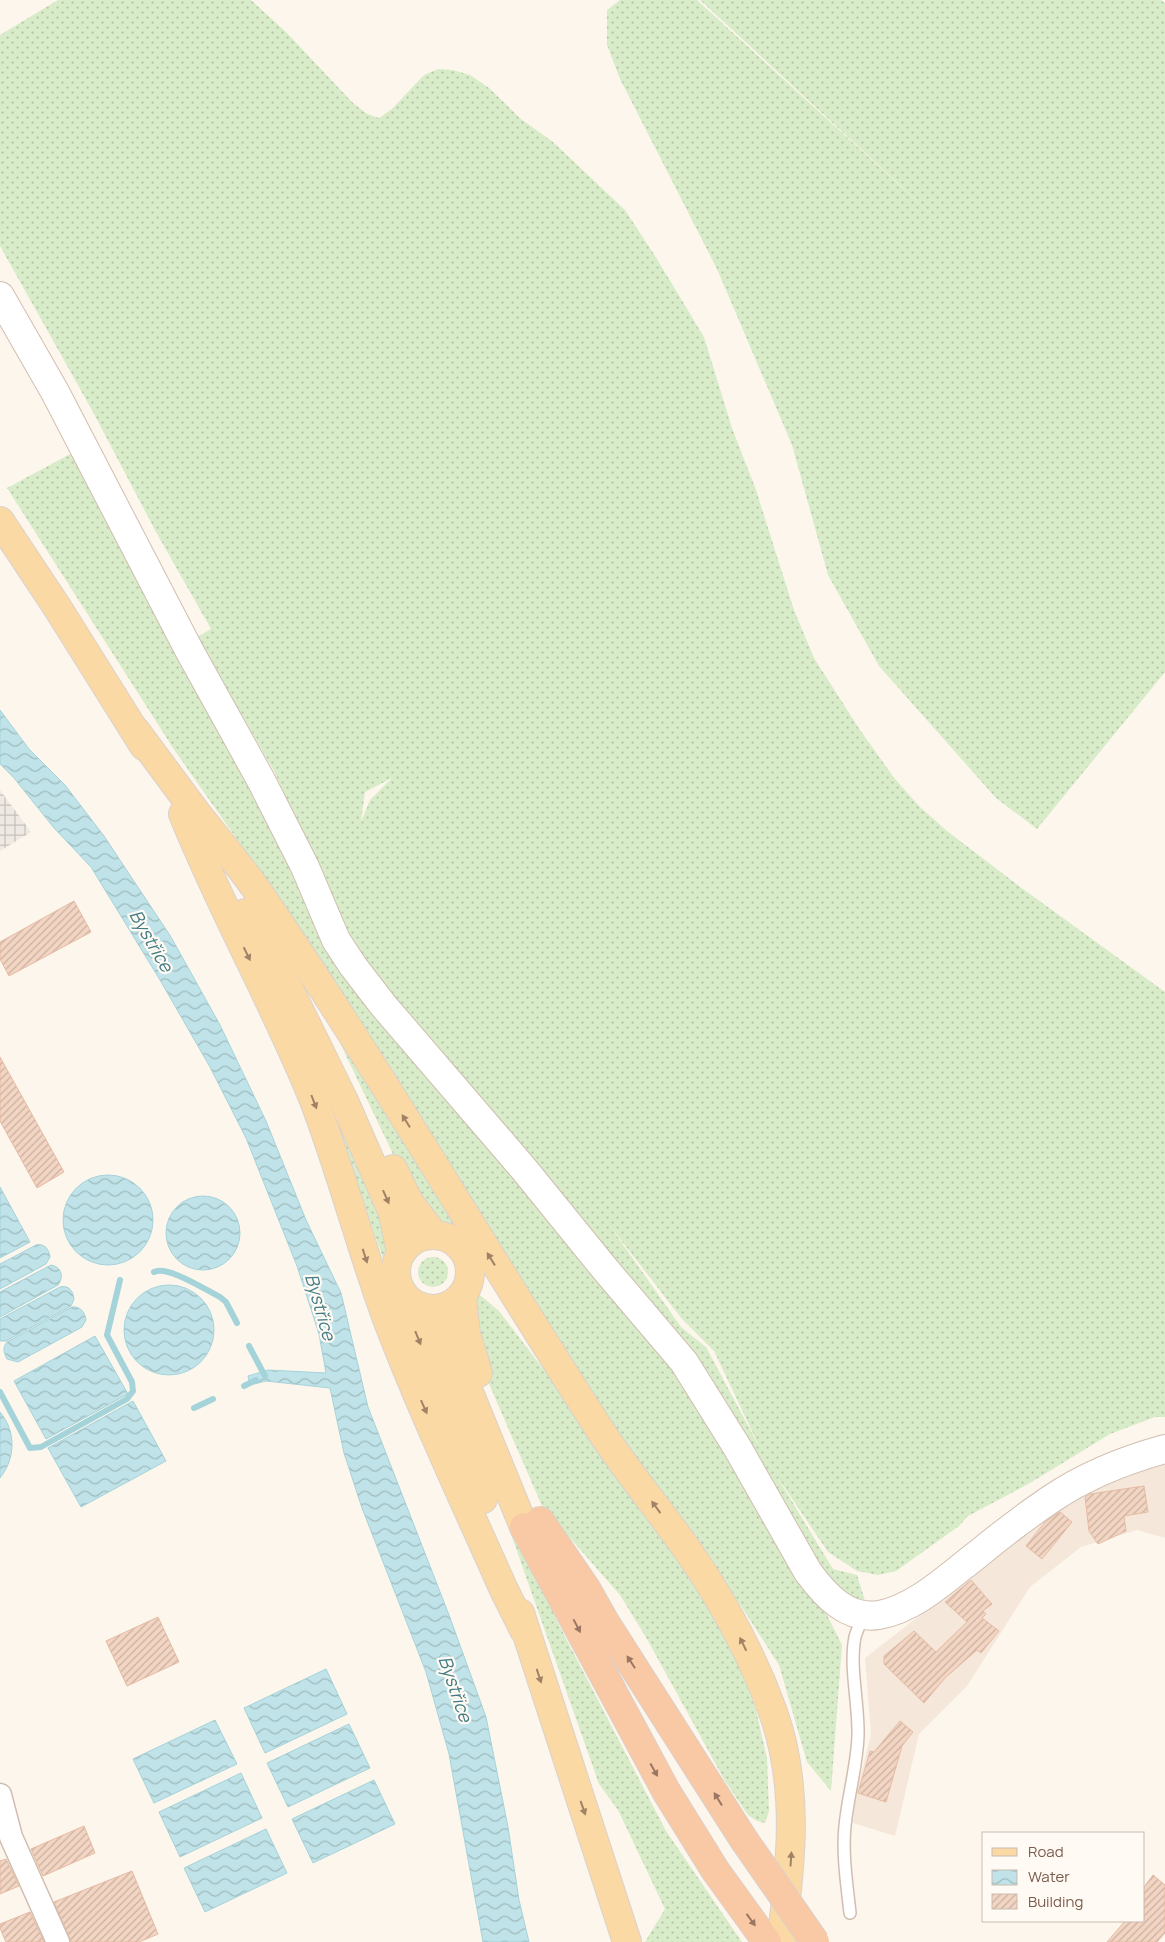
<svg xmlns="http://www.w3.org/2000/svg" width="1165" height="1942" font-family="Manrope,sans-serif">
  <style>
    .residential { fill: #f5e8da }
    .industrial { fill: url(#industrial-grid) }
    .grass { fill: url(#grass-dots); fill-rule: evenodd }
    .water { fill: url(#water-waves); stroke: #a5d3da }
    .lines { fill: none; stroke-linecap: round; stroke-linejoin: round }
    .stream { stroke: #a5d3da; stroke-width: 6 }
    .building { fill: url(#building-hatch); stroke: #e6bba3 }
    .service-casing { stroke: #d1beb0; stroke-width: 14 }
    .minor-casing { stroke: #d1beb0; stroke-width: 25 }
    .tertiary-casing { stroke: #d1beb0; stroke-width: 30 }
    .primary-casing { stroke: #dad1cd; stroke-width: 30 }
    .trunk-casing { stroke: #dad1cd; stroke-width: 30 }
    .service { stroke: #fff; stroke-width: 11 }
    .minor { stroke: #fff; stroke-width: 22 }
    .tertiary { stroke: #fff; stroke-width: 28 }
    .primary { stroke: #fbd9a5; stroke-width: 28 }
    .trunk { stroke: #f9c8a4; stroke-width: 28 }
    .trunk-bridge-casing { stroke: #dad1cd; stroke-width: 30; stroke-linecap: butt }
    .trunk-bridge { stroke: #f9c8a4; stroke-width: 28 }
    .oneway { fill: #a18267 }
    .oneway2 { fill: #9a7763 }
    .labels { text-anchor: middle; stroke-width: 4.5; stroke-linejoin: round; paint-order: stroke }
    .water-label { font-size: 18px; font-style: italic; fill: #437c86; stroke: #fffaf3 }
  </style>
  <defs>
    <pattern id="industrial-grid" width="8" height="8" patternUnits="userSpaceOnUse" patternTransform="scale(1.25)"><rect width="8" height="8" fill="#efe9e4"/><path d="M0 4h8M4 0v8" fill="none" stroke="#c7c0bb"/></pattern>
    <pattern id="grass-dots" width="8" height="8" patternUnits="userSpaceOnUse" patternTransform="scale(1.25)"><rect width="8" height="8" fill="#d8ecc9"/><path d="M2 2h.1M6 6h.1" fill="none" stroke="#b4c2a5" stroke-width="1.8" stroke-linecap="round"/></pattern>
    <pattern id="water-waves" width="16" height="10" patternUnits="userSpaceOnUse" patternTransform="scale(1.25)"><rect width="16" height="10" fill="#bfe3e8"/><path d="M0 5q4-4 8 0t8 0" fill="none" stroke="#a0bbbe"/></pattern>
    <pattern id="building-hatch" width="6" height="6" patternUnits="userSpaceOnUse" patternTransform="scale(1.25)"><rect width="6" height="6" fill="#f3d5c3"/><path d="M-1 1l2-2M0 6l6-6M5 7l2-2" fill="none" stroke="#cab0a1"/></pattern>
  </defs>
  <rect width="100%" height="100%" fill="#fdf6ec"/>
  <!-- residential -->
  <polygon class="residential" points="1165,1463 1165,1538 1137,1530 1081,1547 1030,1587 967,1686 919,1734 895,1836 853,1823 855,1799 871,1734 865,1658 1069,1499 1148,1466"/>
  <!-- industrial -->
  <polygon class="industrial" points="0,790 31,832 0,851"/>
  <!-- grass -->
  <g class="grass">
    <path d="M58,0H251L286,32L352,102L367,114L379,118L392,109L424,75L438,69L453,70L470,75L489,88L521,119L553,142L625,210L657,259L704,337L732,428L756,490L794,610L814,658L860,730L895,779L919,806L947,831L1023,889L1165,992V1417H1155L1110,1434L1030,1483L968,1516L959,1526L896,1571L878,1575L857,1571L828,1552L776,1475L833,1569L857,1575L866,1604L834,1586L694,1360L394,998L359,954L274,771L197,637L211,629L156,532L93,412L0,246V35ZM392,778L370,800L361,822L365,792ZM610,1226L682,1319L714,1351L760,1448L706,1347L681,1327Z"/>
    <polygon points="620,0 697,0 943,225 700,0 1161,0 1165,3 1165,672 1037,829 996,798 879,666 828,575 792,445 717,269 620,79 607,45 607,10"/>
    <polygon points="72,453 155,602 333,949 666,1360 708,1416 828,1617 842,1645 831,1791 807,1762 779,1665 723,1578 547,1333 395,1077 250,858 175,751 7,488"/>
    <path d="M350,1039L468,1236C443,1226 432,1217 414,1198L340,1043Z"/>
    <polygon points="321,1071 389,1238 383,1258 316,1072"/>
    <circle cx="433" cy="1272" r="15"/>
    <polygon points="476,1295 480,1295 499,1311 531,1353 595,1438 701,1591 738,1663 756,1710 767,1758 769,1811 765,1823 757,1821 748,1815 725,1781 647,1639 620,1595 542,1506 483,1370"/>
    <polygon points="488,1469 524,1545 558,1623 666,1831 742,1942 645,1942 665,1909 618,1810 599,1784"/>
  </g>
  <!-- water -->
  <g class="water">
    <polygon points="0,710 29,749 65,785 104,836 171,937 220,1025 266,1121 306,1220 341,1293 368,1407 449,1615 486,1717 508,1827 519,1900 529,1942 483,1942 449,1754 426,1672 362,1508 344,1453 330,1388 266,1381 250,1385 248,1376 268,1370 326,1373 319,1334 297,1266 246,1138 210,1067 160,980 91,867 54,828 14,778 0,764"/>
    <circle cx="108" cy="1220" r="45"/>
    <polygon points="0,1187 30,1242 0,1258"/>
    <circle cx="203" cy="1233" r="37"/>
    <path d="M36,1245C44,1243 49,1249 50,1257L46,1264L0,1289V1264Z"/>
    <path d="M51,1265C62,1267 64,1277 58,1285L0,1317V1292Z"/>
    <circle cx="169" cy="1330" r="45"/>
    <path d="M60,1287C69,1285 73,1291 74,1299L71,1306L6,1341H0V1319Z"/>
    <path d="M72,1307C80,1306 85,1312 86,1320L82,1327L18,1362L7,1359C4,1353 2,1348 7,1342Z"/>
    <polygon points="95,1336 128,1394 46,1439 14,1381"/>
    <polygon points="133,1401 166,1461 81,1507 48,1448"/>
    <path d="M0,1412C16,1431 16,1458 0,1478Z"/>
    <polygon points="326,1669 347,1714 265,1753 244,1708"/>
    <polygon points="215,1720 237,1764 154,1803 133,1759"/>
    <polygon points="349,1724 370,1768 288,1807 267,1763"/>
    <polygon points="241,1773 262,1818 180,1857 159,1812"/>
    <polygon points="374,1780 395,1824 313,1863 292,1819"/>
    <polygon points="266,1829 287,1873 205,1912 184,1868"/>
  </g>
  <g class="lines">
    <!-- stream -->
    <g class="stream">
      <path d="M154,1272C167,1265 206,1290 220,1297L226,1302L237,1323"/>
      <polyline points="249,1346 265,1376"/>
      <polyline points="244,1386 256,1380"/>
      <polyline points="0,1392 30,1448 41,1447 127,1399 133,1391 132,1382 107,1335 120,1280"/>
      <polyline points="194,1408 213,1399"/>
    </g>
  </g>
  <!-- building -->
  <g class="building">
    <polygon points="74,901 91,932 9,976 0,959 0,942"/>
    <polygon points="0,1057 64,1172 37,1188 0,1121"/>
    <polygon points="1144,1486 1148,1512 1124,1516 1126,1531 1098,1544 1089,1531 1085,1497 1090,1494"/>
    <polygon points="1060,1512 1072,1522 1042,1559 1026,1546 1045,1522"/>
    <polygon points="971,1580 992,1604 983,1611 986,1614 982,1618 999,1631 981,1653 977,1650 945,1678 924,1703 884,1664 884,1656 914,1631 936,1652 967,1622 945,1602"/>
    <polygon points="158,1617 179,1662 127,1686 106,1641"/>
    <polygon points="900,1721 913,1732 902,1746 886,1802 858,1793 870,1751 874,1752"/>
    <polygon points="84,1826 95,1853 43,1876 31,1849"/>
    <polygon points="6,1859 19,1886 0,1894 0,1861"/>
    <polygon points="132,1871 158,1934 139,1942 71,1942 54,1902"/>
    <polygon points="1153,1875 1165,1885 1165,1933 1157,1942 1107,1942 1125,1921 1144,1921 1144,1887"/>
    <polygon points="30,1912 44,1942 6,1942 0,1928 0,1924"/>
  </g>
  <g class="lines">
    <defs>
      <path id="service" d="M850,1913C847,1885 842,1854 845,1826C848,1795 857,1766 858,1736C859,1704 849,1667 855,1637C857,1630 861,1622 863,1615"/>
      <polyline id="minor" points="0,1795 11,1837 58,1942"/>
      <path id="tertiary" d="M0,296L55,392L189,650L262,782L305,867L336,940L353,966L383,1005L523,1168L605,1269L684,1362L737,1447L808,1572C825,1595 847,1620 879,1615C915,1609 949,1576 978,1554C1001,1535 1026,1516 1051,1499C1085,1476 1125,1460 1165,1449"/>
      <g id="primary">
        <polyline points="0,521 57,607 144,746"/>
        <path d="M135,730C156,758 177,787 198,815C219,841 240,866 259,893C379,1068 485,1252 600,1430C628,1473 662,1513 691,1555C724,1603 753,1657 773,1712C800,1788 791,1864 781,1942"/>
        <path d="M183,814C222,911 274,1002 313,1098C341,1170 360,1246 387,1319C422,1411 464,1500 504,1590L524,1630"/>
        <polyline points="245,913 288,987 344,1101 393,1213 401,1253"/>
        <polyline points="393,1169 409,1202 434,1235"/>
        <circle cx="433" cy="1272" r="37"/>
        <polyline points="402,1292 416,1334 483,1499"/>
        <polyline points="462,1296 466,1334 478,1373"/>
        <polyline points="421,1307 441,1331 453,1353 524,1527"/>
        <polyline points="520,1613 627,1942"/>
      </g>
      <g id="trunk">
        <polyline points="540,1521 587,1590 605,1622 744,1840"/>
        <polyline points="524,1527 666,1791 715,1870 767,1942"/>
      </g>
    </defs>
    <!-- service casing -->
    <use href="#service" class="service-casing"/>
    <!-- minor casing -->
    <use href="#minor" class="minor-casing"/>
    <!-- tertiary casing -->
    <use href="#tertiary" class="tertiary-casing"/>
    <!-- primary casing -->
    <use href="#primary" class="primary-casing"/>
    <!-- trunk casing -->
    <use href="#trunk" class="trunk-casing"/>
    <!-- service -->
    <use href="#service" class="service"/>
    <!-- minor -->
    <use href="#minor" class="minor"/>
    <!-- tertiary -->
    <use href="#tertiary" class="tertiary"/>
    <!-- primary -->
    <use href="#primary" class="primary"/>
    <!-- trunk -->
    <use href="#trunk" class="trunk"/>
    <defs>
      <polyline id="trunk-bridge" points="744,1840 815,1942"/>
    </defs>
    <!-- trunk-bridge casing -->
    <use href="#trunk-bridge" class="trunk-bridge-casing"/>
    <!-- trunk-bridge -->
    <use href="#trunk-bridge" class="trunk-bridge"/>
  </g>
  <!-- one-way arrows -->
  <defs><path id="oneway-solid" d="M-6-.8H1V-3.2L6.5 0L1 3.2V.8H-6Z" transform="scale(1.25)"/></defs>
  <g class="oneway">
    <use href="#oneway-solid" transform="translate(247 954) rotate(64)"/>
    <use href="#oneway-solid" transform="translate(314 1102) rotate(69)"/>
    <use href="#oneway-solid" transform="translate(406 1121) rotate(-122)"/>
    <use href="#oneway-solid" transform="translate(386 1197) rotate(66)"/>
    <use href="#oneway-solid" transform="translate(365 1256) rotate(72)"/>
    <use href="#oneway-solid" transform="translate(491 1259) rotate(-122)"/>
    <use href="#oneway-solid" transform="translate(418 1338) rotate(68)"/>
    <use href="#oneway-solid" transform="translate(424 1407) rotate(66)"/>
    <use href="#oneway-solid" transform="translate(656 1507) rotate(-126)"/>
    <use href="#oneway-solid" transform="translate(743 1644) rotate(-116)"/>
    <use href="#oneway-solid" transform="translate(539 1676) rotate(72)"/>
    <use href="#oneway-solid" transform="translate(583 1808) rotate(71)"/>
    <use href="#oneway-solid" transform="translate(791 1859) rotate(-86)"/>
  </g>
  <g class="oneway2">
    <use href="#oneway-solid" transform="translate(577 1626) rotate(62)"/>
    <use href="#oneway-solid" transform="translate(631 1662) rotate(-123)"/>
    <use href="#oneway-solid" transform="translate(654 1770) rotate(61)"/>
    <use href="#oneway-solid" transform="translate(718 1799) rotate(-122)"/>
    <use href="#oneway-solid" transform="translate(751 1920) rotate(54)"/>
  </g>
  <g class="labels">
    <!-- water labels -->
    <g class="water-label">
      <text transform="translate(151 941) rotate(60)" y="6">Bystřice</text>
      <text transform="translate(320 1307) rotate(74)" y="6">Bystřice</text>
      <text transform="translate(455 1689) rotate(71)" y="6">Bystřice</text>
    </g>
  </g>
  <!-- legend -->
  <rect x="982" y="1832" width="162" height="90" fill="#fffaf3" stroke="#cabbb1"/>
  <rect x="992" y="1848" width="25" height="8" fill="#fbd9a5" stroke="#cabbb1"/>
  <text x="1028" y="1857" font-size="15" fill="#7a5c4d">Road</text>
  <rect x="992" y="1870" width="25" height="15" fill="url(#water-waves)" stroke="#cabbb1"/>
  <text x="1028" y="1882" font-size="15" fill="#7a5c4d">Water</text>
  <rect x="992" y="1894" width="25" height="15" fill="url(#building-hatch)" stroke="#cabbb1"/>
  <text x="1028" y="1907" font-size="15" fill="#7a5c4d">Building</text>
</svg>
